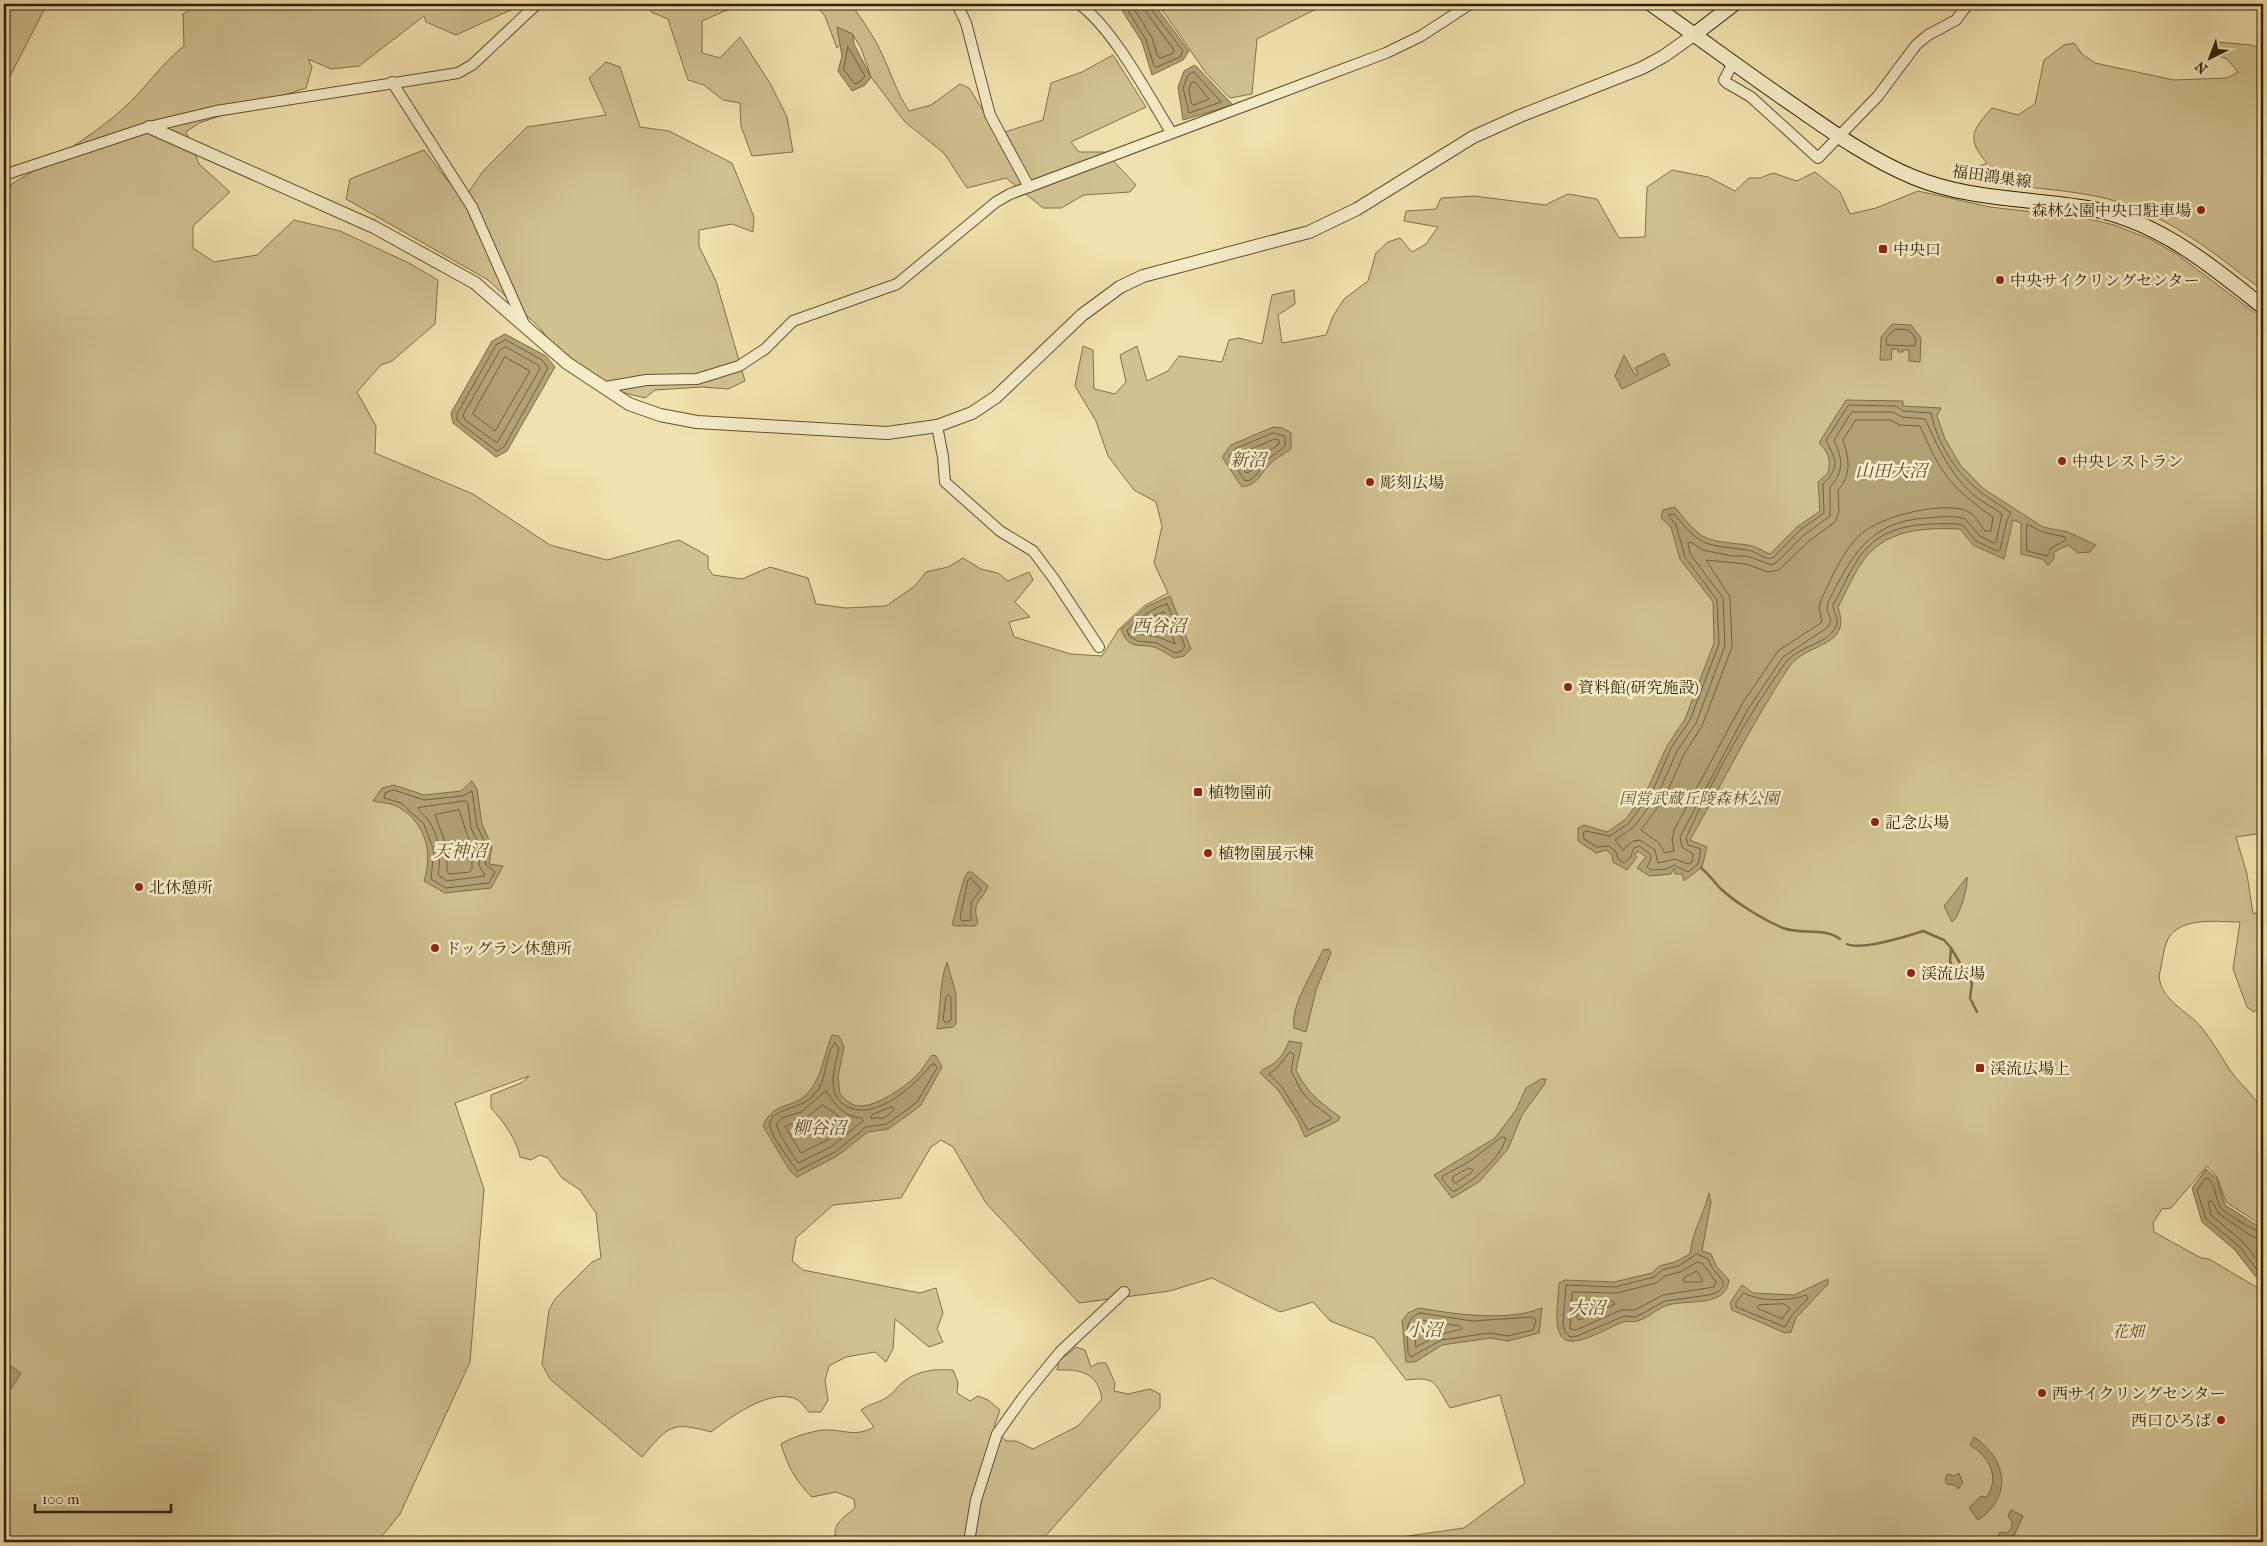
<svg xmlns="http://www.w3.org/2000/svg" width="2267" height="1546" font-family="'IM FELL French Canon','Noto Serif JP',serif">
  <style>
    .green { fill: #d0c191; stroke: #82704a }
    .water { fill: #b0a074; stroke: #7e6c47 }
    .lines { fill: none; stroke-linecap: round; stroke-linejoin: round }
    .shore { stroke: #72603c; stroke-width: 1 }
    .stream { stroke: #7e6c47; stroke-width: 2.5 }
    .minor-casing { stroke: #62502e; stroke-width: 12 }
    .tertiary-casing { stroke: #62502e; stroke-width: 14 }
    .secondary-casing { stroke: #331f03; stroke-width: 16 }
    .minor { stroke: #f5ecca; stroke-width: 10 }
    .tertiary { stroke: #f5ecca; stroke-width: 12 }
    .secondary { stroke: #f5ecca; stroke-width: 14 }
    .poi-dot { fill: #8f2418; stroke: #f5ecca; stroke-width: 2 }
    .labels { text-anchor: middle; stroke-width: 5; stroke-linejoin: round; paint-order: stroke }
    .street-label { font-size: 16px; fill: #331f03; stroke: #f5ecca }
    .poi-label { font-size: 16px; fill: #331f03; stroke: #f5ecca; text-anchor: start }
    .park-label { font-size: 16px; font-style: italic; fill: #62502e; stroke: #f5ecca }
    .water-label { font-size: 18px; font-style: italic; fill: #5f4c2b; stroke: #f5ecca }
  </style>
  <rect width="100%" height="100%" fill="#f0e2ae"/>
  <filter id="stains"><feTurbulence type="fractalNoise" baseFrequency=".004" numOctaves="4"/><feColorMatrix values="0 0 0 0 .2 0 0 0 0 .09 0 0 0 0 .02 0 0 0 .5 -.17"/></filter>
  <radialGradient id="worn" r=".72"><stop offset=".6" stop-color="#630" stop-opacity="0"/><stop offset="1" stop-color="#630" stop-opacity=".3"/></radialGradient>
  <!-- green -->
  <g class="green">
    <polygon points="4,4 47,4 4,88"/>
    <path d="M175,4H524L456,35L426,22L424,16L359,66L331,69L308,59L312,67L306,88L199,123L186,132L199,164L230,192L193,226V248L214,262L257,255L294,220L340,231L409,263L438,280L435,324L392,361L381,365L357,392L376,426L375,453L473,494L550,545L607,560L679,540L708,556V568L713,575L742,579L770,567L808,578L816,604L846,608L886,606L915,586L926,572L948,567L963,558L981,569L998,573L1008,581L1029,572L1033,580L1015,602L1030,617L1009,622L1014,637L1071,654L1102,656L1119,629L1144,606L1168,593L1154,563L1162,526L1156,502L1134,490L1108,456L1096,421L1075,386L1083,346L1093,350L1094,389L1115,394L1126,382L1120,355L1137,346L1147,381L1168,371L1179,356L1222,362L1229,340L1239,338L1262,344L1272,295L1294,290L1295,304L1278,315L1282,343L1326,335L1333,316L1344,299L1368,281L1376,253L1388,242L1400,238L1412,252L1426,244L1438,227L1404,221L1406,211L1436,209L1441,198L1474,196L1545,205L1568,194L1597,199L1619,238L1645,237L1647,187L1672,170L1708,177L1735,191L1749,178H1760L1773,173L1797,181L1815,172L1840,192L1850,214L1876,208L1918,191L1990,207L2085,218L2114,225L2150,239L2178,255L2263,319V833L2236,837L2247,874L2253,914L2263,910V1004L2254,1012L2247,1007L2233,969L2240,922C2218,922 2181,916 2168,939C2163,949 2162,965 2159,976C2161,1001 2188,1011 2202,1028C2213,1042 2222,1058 2232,1073C2243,1087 2254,1095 2263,1112V1226L2226,1202L2217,1177L2207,1166L2171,1208L2162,1209L2153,1223L2154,1232L2201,1258L2209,1259L2263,1291V1542H1396L1401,1537L1464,1528L1525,1483L1500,1395L1450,1408C1434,1383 1437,1376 1406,1380L1374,1338L1330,1321L1313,1302L1280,1312L1212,1278L1170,1291L1079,1303L986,1203L953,1147L941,1140L931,1147L901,1198L833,1205L796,1238L792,1261L803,1270L920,1293L936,1288L943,1313L937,1329L943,1342L929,1347L895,1319L893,1349L886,1362L875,1352L846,1357L829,1366L825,1380L828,1400L821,1412H809C806,1409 802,1403 798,1400C772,1386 731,1417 711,1432C670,1421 669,1426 642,1457L550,1379L542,1364L549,1310L555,1299L592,1262L601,1258L596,1213L580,1190L562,1178L548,1158L540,1155L531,1160L520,1157C518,1142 502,1119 491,1108V1095L523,1082L529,1076L455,1103L484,1189L470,1362L400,1514L377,1542H4V189C45,163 89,140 125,107C146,88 160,65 184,46L183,14L190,10Z"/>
    <polygon points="649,4 741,4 702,21 702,53 720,58 740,37 770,83 787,117 793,152 752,156 741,126 740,103 723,100 704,85 688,80 668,19 651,12"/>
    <path d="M814,4H851C862,20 874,36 882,54C892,75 896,91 909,111L931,105L960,84L969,88L989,120L1005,132L1043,120L1051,83L1082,72L1113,55L1146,107L1071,142L1079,152H1105L1136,185L1130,192L1084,195L1061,208H1043L1006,178L967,188L944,153L905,122L871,77L861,48L853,35L837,48L825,16Z"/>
    <polygon points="1158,4 1326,4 1257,39 1252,94 1230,98 1206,73"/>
    <path d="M2216,42L2251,45L2263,49V291C2212,251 2161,209 2095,196C2050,187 2004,188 1960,175L1987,163C1966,139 1972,130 1992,108L2018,115L2035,104L2044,60L2064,45L2074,43L2082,54L2095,63L2174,80L2227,78L2238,72L2227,59L2216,55Z"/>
    <polygon points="606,62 620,67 640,127 669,131 732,163 754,217 753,232 732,224 699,230 699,246 716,281 745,381 728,389 702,387 655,390 645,398 593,385 567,363 539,327 488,280 346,199 350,179 424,150 463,200 483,171 527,127 606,115 589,78"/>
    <path d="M1076,1347L1085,1350L1091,1367L1098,1363H1106L1115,1383L1114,1391L1128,1394L1150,1389L1160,1394V1408L1040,1542H837C830,1525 843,1518 855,1508L854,1499L836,1492L812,1497C796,1482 787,1465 781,1444C792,1437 809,1432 823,1430C843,1429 855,1438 874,1427L861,1410C869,1404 878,1403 886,1398C893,1394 897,1387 903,1382C919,1370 934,1369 953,1370L958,1382L957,1393L970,1401L978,1396L988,1400L1000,1410L994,1427L1006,1441H1016L1033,1449L1078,1426L1102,1399C1098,1373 1081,1369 1057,1370L1059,1361Z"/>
  </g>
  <!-- water -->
  <g class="water">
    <polygon points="1118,4 1154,4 1189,51 1183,60 1152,75 1142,42"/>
    <polygon points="837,27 853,34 854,44 871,77 865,85 852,91 838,71 842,56"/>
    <polygon points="1195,65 1233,105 1183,120 1178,87 1184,71"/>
    <polygon points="1892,324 1911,325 1921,338 1920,362 1909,361 1909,350 1903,350 1903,352 1898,352 1898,349 1892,349 1891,360 1880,360 1881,337"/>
    <polygon points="505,334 546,356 555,367 507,451 496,457 453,423 451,413 492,341"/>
    <polygon points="1664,353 1670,365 1622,389 1615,376 1624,355 1635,375 1638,374 1635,368"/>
    <path d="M1846,400L1903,401V406L1941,408L1937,416L1945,439L1961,466L1984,489L2043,527L2068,532L2096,545L2090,552L2078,553L2068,545L2054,552V559L2048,565L2042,559L2021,554V523L2013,520L2004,559L1973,545L1960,529C1930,528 1899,528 1875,548C1858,561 1848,589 1838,607C1853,648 1806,642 1789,667C1752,723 1723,782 1690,840L1707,847L1702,867L1684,881L1682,874H1675L1674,868L1671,874L1650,876L1637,868L1646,857L1638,851L1635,855L1637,857L1627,870L1613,862L1612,855L1606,850L1596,853L1578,841V828L1584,825L1607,832L1626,819L1648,788L1667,746L1685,719L1714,643L1713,602L1680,559L1671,527L1661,518L1663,510L1675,507C1703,543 1705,540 1748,545C1755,546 1763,551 1770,554L1797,527L1820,511L1818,482L1828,473C1831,459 1829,453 1819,443Z"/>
    <path d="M1273,427L1283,428L1291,433V449C1284,454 1276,458 1270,464C1260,474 1258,485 1242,487L1222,457L1231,445Z"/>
    <path d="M1170,596L1191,649L1184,656L1174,658C1169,655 1163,651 1157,648C1139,642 1129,652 1121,629L1146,607Z"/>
    <path d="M472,781L477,789L482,824L492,847L489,864L503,866L491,888L445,893L424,881C433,853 426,824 400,808C393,803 381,803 373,801L382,788L394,785L424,795L461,791Z"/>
    <path d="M968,872H972L988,886C981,904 971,900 978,923L975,926H954L952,924C956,913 962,878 968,872Z"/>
    <path d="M1967,877C1968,888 1960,916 1952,922L1944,906Z"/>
    <path d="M1329,949L1331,953L1316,990L1306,1032L1294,1028C1290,1005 1314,971 1323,950Z"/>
    <path d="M947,962L956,994V1024L953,1027L937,1029C941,1006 939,983 947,962Z"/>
    <path d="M832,1035L839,1036L844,1047L838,1077L840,1094C845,1099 852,1106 859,1106C876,1107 907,1086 918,1074C923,1069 927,1061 932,1055L936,1056L942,1067L921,1105L912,1112L888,1129L868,1132L837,1156L797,1177L790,1171L763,1126C774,1100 792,1110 808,1093C822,1078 824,1053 832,1035Z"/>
    <path d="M1289,1041L1302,1043L1296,1070C1308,1094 1319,1101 1340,1117L1338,1121L1305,1137L1297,1119L1278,1090L1260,1073C1264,1067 1269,1068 1274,1063C1281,1058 1286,1049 1289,1041Z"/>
    <polygon points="1541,1079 1546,1079 1544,1085 1522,1115 1508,1149 1479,1182 1452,1198 1434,1175 1495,1138 1516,1110 1526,1088"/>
    <polygon points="2206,1169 2217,1179 2225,1205 2263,1229 2263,1279 2255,1276 2235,1250 2202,1222 2192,1188"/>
    <path d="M1709,1193L1711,1202L1702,1251L1711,1254L1717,1267L1729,1280C1726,1308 1689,1299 1668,1305C1658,1308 1649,1317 1638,1321C1633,1323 1628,1320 1623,1322C1610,1326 1571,1352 1561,1336C1553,1323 1559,1297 1559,1283L1565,1280L1614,1282L1652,1273L1659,1266L1675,1262L1690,1254C1693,1229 1703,1217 1709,1193Z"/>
    <polygon points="1828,1279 1828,1284 1796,1318 1791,1332 1785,1333 1732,1310 1730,1303 1742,1285 1753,1293 1794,1295"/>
    <path d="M1419,1308C1454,1314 1508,1322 1542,1308L1539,1333L1508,1341L1490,1338L1442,1345L1415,1362H1406L1402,1321L1408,1313Z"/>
    <polygon points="11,1366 21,1373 11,1389 4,1385 4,1374"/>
    <path d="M1974,1437C2006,1458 2014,1496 1978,1520L1969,1508L1981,1496L1987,1497C2000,1476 1989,1457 1970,1445Z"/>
    <polygon points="1959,1473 1963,1483 1958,1489 1955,1485 1947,1484 1945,1480 1947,1474 1954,1476"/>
    <polygon points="2011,1510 2023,1516 2012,1540 2011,1542 1995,1542 2000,1532 2007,1533 2012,1528 2012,1522 2008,1516"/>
  </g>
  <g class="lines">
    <!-- shore -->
    <g class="shore">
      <polyline points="1124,4 1146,40 1154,66 1157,67 1180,57 1183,51 1151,9 1150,4"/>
      <polyline points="1131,4 1152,38 1158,57 1161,58 1173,53 1174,50 1146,12 1144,4"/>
      <polygon points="848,47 865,76 861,81 855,84 844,70"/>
      <polygon points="1194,72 1221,102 1189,113 1183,88 1188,75"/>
      <polygon points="1195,82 1209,99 1194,105 1191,103 1189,89 1191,83"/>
      <polygon points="1896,329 1909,330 1916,339 1915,346 1887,345 1886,339"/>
      <polygon points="506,340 542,360 548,368 504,447 497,451 461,424 457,420 457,414 496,345"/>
      <polygon points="506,347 538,365 540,369 497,443 465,420 463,415 500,350"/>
      <polygon points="505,357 530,371 495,431 473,414"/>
      <path d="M1849,405L1896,406L1903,411L1931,413C1937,443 1957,475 1982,493C1991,500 2002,506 2011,513L2007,520L2000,550L1997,551L1976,541L1964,526L1959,524C1930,523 1893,523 1870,545C1854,559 1844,586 1833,605C1833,611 1838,617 1837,623C1832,644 1798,646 1786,662C1747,716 1713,778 1686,838L1688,845L1701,849L1698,864L1688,872L1674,865L1667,869L1651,870L1647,867L1651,859L1650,854L1639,846L1634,848L1630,858L1624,863L1618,859L1616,852L1609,846L1597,847L1584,839L1583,833L1586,831L1610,836L1629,823L1653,790L1671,748L1690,720L1719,644L1717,600L1685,557L1676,525L1668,515L1674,514C1703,549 1705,544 1747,550C1757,551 1763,560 1773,558L1800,530L1824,513L1823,484C1840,467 1837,461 1826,441Z"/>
      <path d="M1852,412H1893L1902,417L1925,419C1939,449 1950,475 1976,497C1984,503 1994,508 2002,514L1996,542L1993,543L1980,536L1965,519C1953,515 1939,517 1926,518C1868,522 1852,556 1828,602L1827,610L1831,620L1828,627L1783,657L1748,709L1680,837L1682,847L1693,854L1692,862L1688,864L1675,859L1658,863L1655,850L1640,840L1633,841L1623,850L1615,840L1634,827L1658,794L1677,751L1696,723L1725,646L1723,598L1690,554L1688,543L1691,542L1702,550L1733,556H1747L1772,565L1778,561L1804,535L1830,516V487C1844,472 1843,458 1834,441Z"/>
      <path d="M1856,420H1890L1900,425L1920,426C1942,475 1949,486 1993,517L1991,531H1985C1980,524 1975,515 1967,511C1942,501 1881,516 1861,534C1843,550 1831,579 1821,600L1819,608L1822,622L1778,651L1742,704L1674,830L1672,840L1674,851L1665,853L1659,843L1641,830L1665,797L1684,754L1702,726L1732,647L1730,597L1706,560L1746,564L1768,572L1779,570L1809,541L1835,522L1839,512L1838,490C1852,475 1849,458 1843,440Z"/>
      <path d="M1273,433L1285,436V446C1279,452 1271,456 1265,462C1259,469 1256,481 1245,481L1229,456L1235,449Z"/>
      <polygon points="1275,439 1279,440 1279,444 1261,457 1251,471 1246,473 1237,459 1238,455"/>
      <polygon points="2027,524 2042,532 2065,537 2066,540 2051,548 2047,556 2027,551"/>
      <path d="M1167,604L1185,646L1182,651L1175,653L1157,643L1138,641L1129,636L1127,630C1139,619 1151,608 1167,604Z"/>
      <polygon points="1164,612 1175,644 1158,637 1136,633 1137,630 1152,617"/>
      <polygon points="394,790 424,800 462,796 472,791 477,826 487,847 485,864 495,872 489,883 446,888 431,879 434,851 424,824 401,803 384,798 385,793"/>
      <path d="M465,801L468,803L471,828L480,848L479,865L485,876L447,881L438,875C441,857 440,836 428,820C425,815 420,813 418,808Z"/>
      <polygon points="459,810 472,849 472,869 470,872 449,874 447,871 447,847 435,815"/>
      <polygon points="971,878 981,889 971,902 971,920 962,921 960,918 968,880"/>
      <polygon points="949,995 951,997 951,1020 946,1023 943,1020 946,997"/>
      <path d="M835,1043L839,1048C836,1063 830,1078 835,1094C836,1099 843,1105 848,1107C877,1121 916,1084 932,1064H935L937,1068L917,1102L909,1108L887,1124L866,1127L835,1152L797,1171L775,1139L769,1125L773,1116C790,1105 807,1108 819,1088C827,1075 825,1054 835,1043Z"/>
      <polygon points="1290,1052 1294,1054 1291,1071 1302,1092 1312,1103 1331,1117 1330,1120 1308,1130 1282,1087 1269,1074 1278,1067"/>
      <path d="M826,1091C835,1104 843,1117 862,1118L863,1121L831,1147L798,1163L781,1136L776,1124L782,1118L801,1112Z"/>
      <polygon points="823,1105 847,1122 847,1125 827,1140 801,1153 785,1126 803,1120"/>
      <polygon points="892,1107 894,1110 884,1118 871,1118 872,1115"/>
      <path d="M1502,1137L1506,1138C1499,1161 1474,1179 1455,1191H1452L1442,1179L1443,1176L1470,1161Z"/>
      <polygon points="1469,1168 1473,1170 1471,1173 1456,1183 1452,1181 1453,1177"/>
      <path d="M2263,1233C2256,1232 2224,1213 2220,1207C2215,1197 2216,1186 2208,1178L2205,1179L2197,1190L2206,1219L2239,1246L2258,1271L2263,1274"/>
      <polyline points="2263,1239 2253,1237 2219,1214 2212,1201 2208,1202 2211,1215 2243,1242 2263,1267"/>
      <polygon points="1697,1254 1708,1259 1713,1269 1723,1281 1723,1286 1718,1292 1709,1295 1665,1301 1636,1317 1624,1316 1577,1336 1570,1337 1565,1332 1563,1323 1566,1285 1615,1287 1654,1277 1662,1270 1678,1266"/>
      <polygon points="1698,1262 1703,1264 1716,1282 1714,1287 1663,1295 1635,1310 1621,1310 1576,1330 1570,1329 1572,1292 1617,1293 1656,1283 1665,1276 1680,1272"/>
      <polygon points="1697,1271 1702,1279 1702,1282 1683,1282 1684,1278"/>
      <path d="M1744,1293C1759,1302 1790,1301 1806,1295L1808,1298L1792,1315L1785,1327L1736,1307V1303Z"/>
      <polygon points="1580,1300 1613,1301 1615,1304 1579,1320 1577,1317 1578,1302"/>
      <polygon points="1784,1304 1790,1308 1782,1319 1757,1308 1759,1305"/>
      <path d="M1420,1313L1472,1321L1533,1317L1536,1320L1533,1330L1508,1336L1489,1333L1441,1340L1411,1357L1408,1353C1408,1336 1402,1320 1420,1313Z"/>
      <polygon points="1421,1320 1460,1326 1462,1329 1438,1335 1416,1347 1413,1325"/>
    </g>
    <!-- stream -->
    <g class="stream">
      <path d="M1701,868C1709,874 1713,881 1720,888C1734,902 1764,920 1783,928C1801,935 1824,927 1840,939"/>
      <path d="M1847,944C1860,951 1908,936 1923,931L1944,940L1951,948L1972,983L1970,998L1977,1012"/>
      <polyline points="1951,948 1950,961 1952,967 1966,974"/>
    </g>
    <defs>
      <g id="minor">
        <polyline points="957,4 966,23 990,115 1029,187"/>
        <path d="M1079,4C1113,28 1148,95 1171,132"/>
        <polyline points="1733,63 1724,80 1727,83 1751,97 1818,158 1878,96 1916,45 1928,35 1956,20 1968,4"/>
        <polyline points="392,82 472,207 524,324"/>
        <polyline points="4,175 149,127 216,111 458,73 472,65 537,4"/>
        <polyline points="606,387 646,380 697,379 739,366 765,349 793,321 897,284 996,202 1010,194 1386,53 1421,36 1470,4"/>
        <polyline points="937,426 943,457 945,482 1000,531 1033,551 1054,579 1099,647"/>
        <polyline points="969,1542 976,1500 997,1434 1024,1396 1060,1352 1124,1292"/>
      </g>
      <polyline id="tertiary" points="149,127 374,227 475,283 567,363 629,404 660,415 697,422 887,433 937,426 972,413 996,397 1082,315 1120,287 1143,276 1309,232 1357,209 1473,137 1520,116 1642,68 1664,56 1695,34"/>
      <g id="secondary">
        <path d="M1651,4C1701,39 1749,75 1799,109C1835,134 1872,160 1913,177C1968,200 2029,198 2087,208C2157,220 2209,264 2263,307"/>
        <polyline points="1695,34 1734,4"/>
      </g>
    </defs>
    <!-- minor casing -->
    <use href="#minor" class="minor-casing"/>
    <!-- tertiary casing -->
    <use href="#tertiary" class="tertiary-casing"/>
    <!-- secondary casing -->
    <use href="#secondary" class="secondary-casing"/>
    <!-- minor -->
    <use href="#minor" class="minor"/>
    <!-- tertiary -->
    <use href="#tertiary" class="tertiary"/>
    <!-- secondary -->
    <use href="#secondary" class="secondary"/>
  </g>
  <!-- markers -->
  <g class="poi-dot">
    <circle cx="2201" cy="210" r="5"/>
    <rect x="1878" y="244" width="10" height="10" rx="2.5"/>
    <circle cx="2000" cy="280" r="5"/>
    <circle cx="2062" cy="461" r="5"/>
    <circle cx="1370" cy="482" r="5"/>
    <circle cx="1568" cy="687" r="5"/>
    <rect x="1193" y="787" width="10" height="10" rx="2.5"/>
    <circle cx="1875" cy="822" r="5"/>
    <circle cx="1208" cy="853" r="5"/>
    <circle cx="139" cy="887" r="5"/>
    <circle cx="435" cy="948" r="5"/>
    <circle cx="1911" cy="973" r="5"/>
    <rect x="1975" y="1063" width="10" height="10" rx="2.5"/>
    <circle cx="2042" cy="1393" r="5"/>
    <circle cx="2221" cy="1420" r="5"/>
  </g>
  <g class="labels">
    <!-- street labels -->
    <g class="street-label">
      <text transform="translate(1992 176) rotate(8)" y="6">福田鴻巣線</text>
    </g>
    <!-- poi labels -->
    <g class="poi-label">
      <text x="2191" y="216" text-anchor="end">森林公園中央口駐車場</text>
      <text x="1893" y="255">中央口</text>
      <text x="2010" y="286">中央サイクリングセンター</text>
      <text x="2072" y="467">中央レストラン</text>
      <text x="1380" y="488">彫刻広場</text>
      <text x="1578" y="693">資料館(研究施設)</text>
      <text x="1208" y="798">植物園前</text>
      <text x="1885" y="828">記念広場</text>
      <text x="1218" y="859">植物園展示棟</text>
      <text x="149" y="893">北休憩所</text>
      <text x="445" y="954">ドッグラン休憩所</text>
      <text x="1921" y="979">渓流広場</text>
      <text x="1990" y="1074">渓流広場上</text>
      <text x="2052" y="1399">西サイクリングセンター</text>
      <text x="2211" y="1426" text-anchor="end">西口ひろば</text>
    </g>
    <!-- park labels -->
    <g class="park-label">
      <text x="1699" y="804">国営武蔵丘陵森林公園</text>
      <text x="2128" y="1337">花畑</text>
    </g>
    <!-- water labels -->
    <g class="water-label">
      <text x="1248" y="466">新沼</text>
      <text x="1891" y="477">山田大沼</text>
      <text x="1159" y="632">西谷沼</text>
      <text x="460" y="857">天神沼</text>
      <text x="819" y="1134">柳谷沼</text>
      <text x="1587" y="1314">大沼</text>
      <text x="1424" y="1336">小沼</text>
    </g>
  </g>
  <!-- margin -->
  <rect width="2267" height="1546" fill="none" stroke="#f0e2ae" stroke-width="20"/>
  <rect x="5" y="5" width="2257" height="1536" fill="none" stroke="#331f03" stroke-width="2.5"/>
  <rect x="10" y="10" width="2247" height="1526" fill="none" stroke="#331f03"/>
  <!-- north arrow -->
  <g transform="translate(2210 58) rotate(222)" stroke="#f5ecca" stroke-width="4" paint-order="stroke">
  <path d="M0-4L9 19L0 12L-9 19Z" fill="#331f03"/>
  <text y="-8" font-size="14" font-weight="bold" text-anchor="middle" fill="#331f03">N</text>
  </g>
  <!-- scale -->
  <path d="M35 1504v8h136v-8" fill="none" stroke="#331f03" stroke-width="2.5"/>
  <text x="42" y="1504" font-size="15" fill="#331f03" stroke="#f5ecca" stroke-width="4" paint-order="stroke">100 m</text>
  <rect width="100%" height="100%" filter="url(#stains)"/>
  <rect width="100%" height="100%" fill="url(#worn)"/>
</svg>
